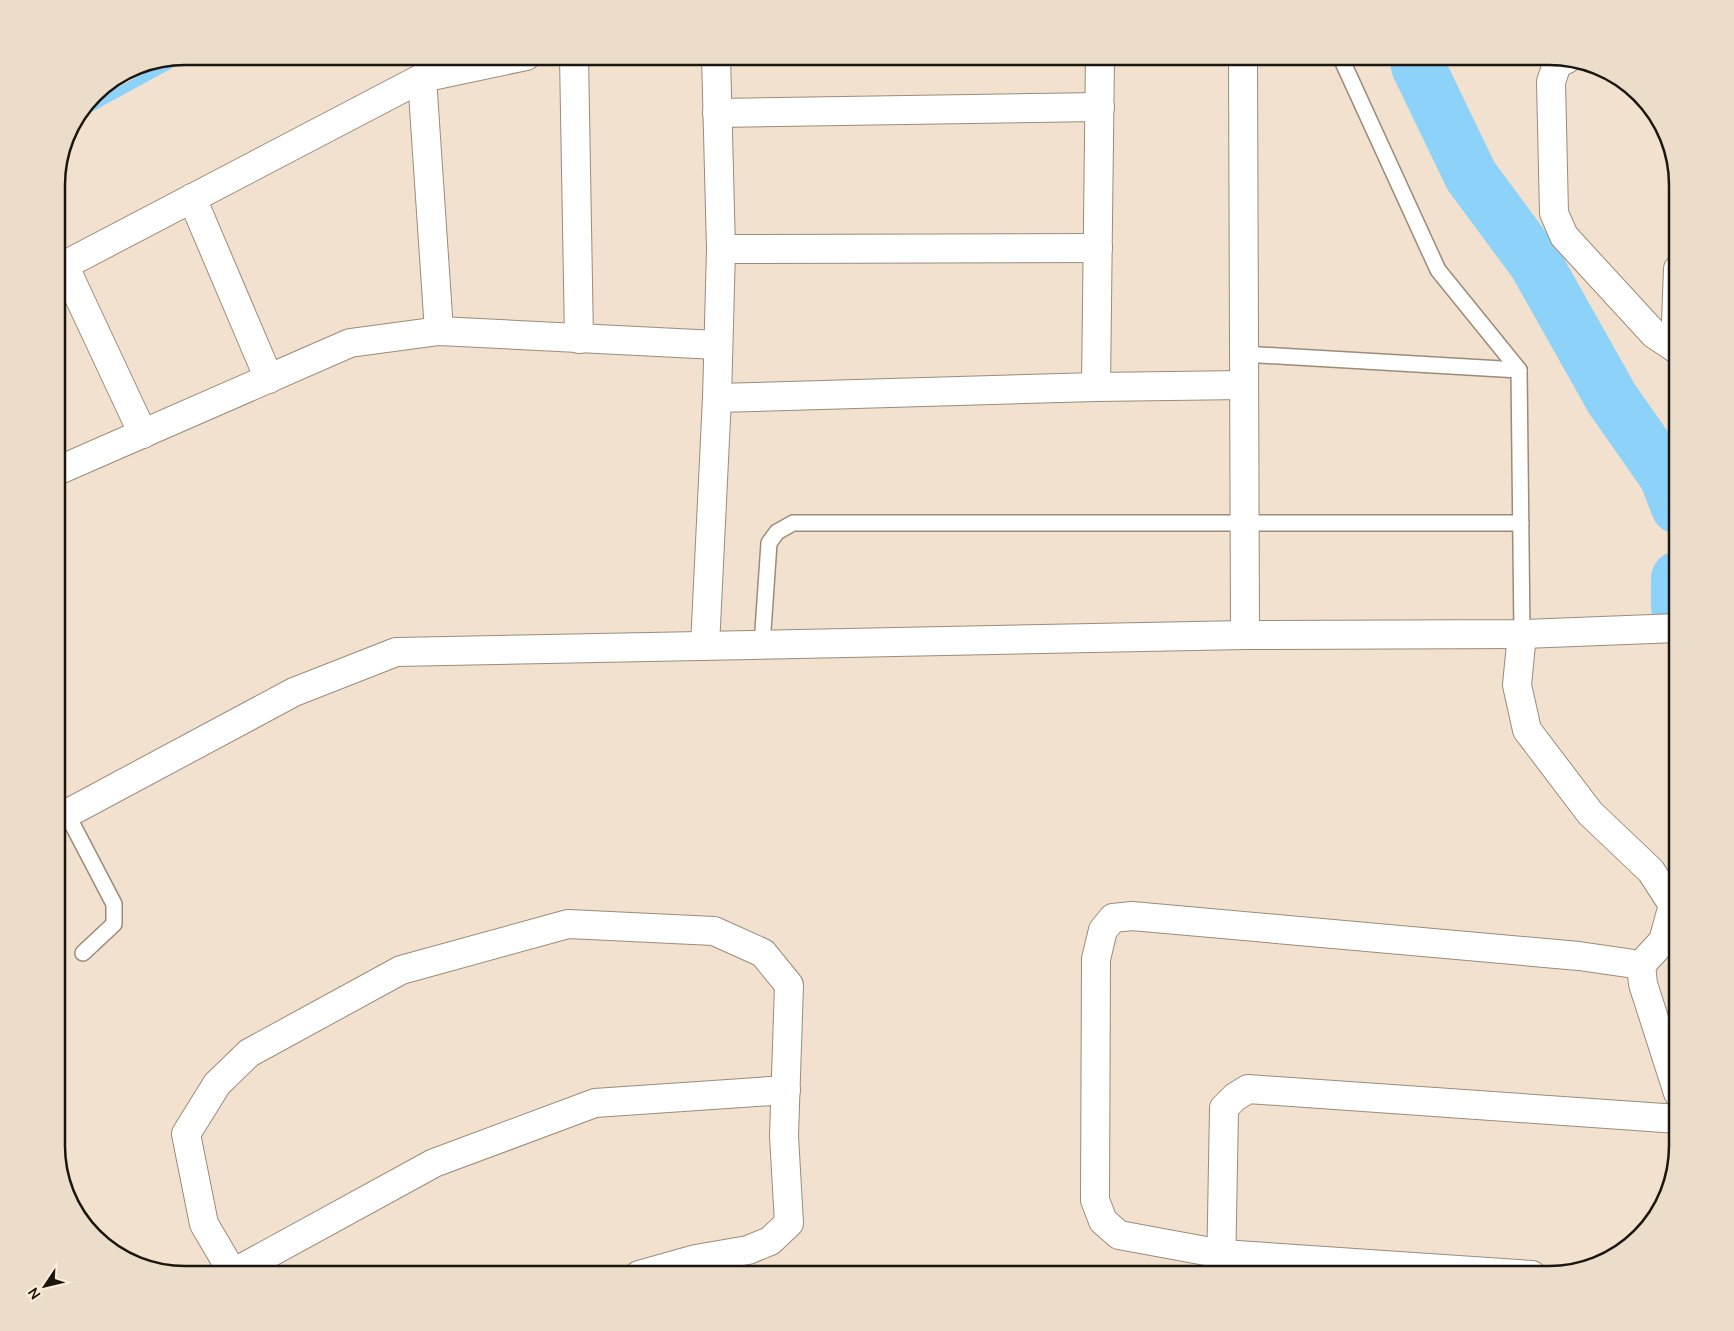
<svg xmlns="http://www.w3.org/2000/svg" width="1734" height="1331" font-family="Manrope,sans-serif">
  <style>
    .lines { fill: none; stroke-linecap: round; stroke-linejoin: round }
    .stream { stroke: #8dd2f9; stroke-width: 9 }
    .river { stroke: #8dd2f9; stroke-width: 54 }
    .lane-casing { stroke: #9b8c7a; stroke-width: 18 }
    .street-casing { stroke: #9b8c7a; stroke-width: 30 }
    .secondary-casing { stroke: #9b8c7a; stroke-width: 30 }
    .lane { stroke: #fff; stroke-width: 15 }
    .street { stroke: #fff; stroke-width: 28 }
    .secondary { stroke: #fff; stroke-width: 28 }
    .rim { fill: none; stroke: #1c1610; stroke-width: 2.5 }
  </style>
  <rect width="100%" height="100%" fill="#f1e1ce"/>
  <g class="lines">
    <!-- stream -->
    <polyline class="stream" points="82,112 183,57"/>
    <!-- river -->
    <g class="river">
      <polyline points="1416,56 1418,66 1471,176 1536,264 1612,399 1666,476 1678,507"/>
      <polyline points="1678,578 1678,607"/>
    </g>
    <defs>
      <g id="lane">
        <polyline points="1340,56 1438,270 1519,370 1522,634"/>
        <polyline points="1243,354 1519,370"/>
        <polyline points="762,645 769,543 777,532 793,523 1521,523"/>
        <polyline points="67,814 114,904 114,924 83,953"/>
      </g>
      <g id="street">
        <polyline points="574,56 579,339"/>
        <polyline points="716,56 721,249 717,398 1096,387 1244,385"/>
        <polyline points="1243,56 1245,635"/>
        <polyline points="1567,59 1557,64 1551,82 1554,213 1564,236 1654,334 1675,348 1678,348"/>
        <polyline points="422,78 439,331"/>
        <polyline points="717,113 1100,107"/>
        <polyline points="192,198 269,379"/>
        <polyline points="721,249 1098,248"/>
        <polyline points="64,265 143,434"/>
        <polyline points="57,269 422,78 526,56"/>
        <polyline points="1675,348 1678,269"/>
        <polyline points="1096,387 1100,56"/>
        <polyline points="57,471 350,343 439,331 717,345"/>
        <polyline points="1522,634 1517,685 1527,730 1590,813 1651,871 1673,905 1663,941 1641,965"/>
        <polyline points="705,646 717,398"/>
        <polyline points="233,1273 434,1163 595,1103 786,1090"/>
        <polyline points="234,1275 204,1224 186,1134 217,1084 249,1053 401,970 568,924 714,931 763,953 789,985 784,1136 789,1223 770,1241 748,1250 696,1259 639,1275"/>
        <polyline points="1221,1275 1224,1108 1235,1097 1248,1089 1678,1119"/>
        <polyline points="1532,1275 1222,1254 1119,1235 1103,1221 1095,1200 1096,959 1103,930 1113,918 1132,916 1579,956 1641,965 1643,984 1678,1093"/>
      </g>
      <polyline id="secondary" points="57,819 294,692 396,652 1245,635 1522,634 1678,628"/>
    </defs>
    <!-- lane casing -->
    <use href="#lane" class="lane-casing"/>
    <!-- street casing -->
    <use href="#street" class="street-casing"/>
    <!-- secondary casing -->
    <use href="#secondary" class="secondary-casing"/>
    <!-- lane -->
    <use href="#lane" class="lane"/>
    <!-- street -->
    <use href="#street" class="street"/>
    <!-- secondary -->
    <use href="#secondary" class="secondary"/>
  </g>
  <!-- crop -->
  <path d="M0 0H1734V1331H0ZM185 65H1549A120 120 0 0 1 1669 185V1146A120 120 0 0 1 1549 1266H185A120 120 0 0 1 65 1146V185A120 120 0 0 1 185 65Z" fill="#ecddcb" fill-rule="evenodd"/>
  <path class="rim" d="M185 65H1549A120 120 0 0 1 1669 185V1146A120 120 0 0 1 1549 1266H185A120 120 0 0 1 65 1146V185A120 120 0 0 1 185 65Z"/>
  <!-- north arrow -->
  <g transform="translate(45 1286) rotate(235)" stroke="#feeedb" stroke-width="4" paint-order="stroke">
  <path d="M0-4L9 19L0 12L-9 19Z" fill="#1c1610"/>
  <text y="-8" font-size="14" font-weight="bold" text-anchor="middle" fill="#1c1610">N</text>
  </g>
</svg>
